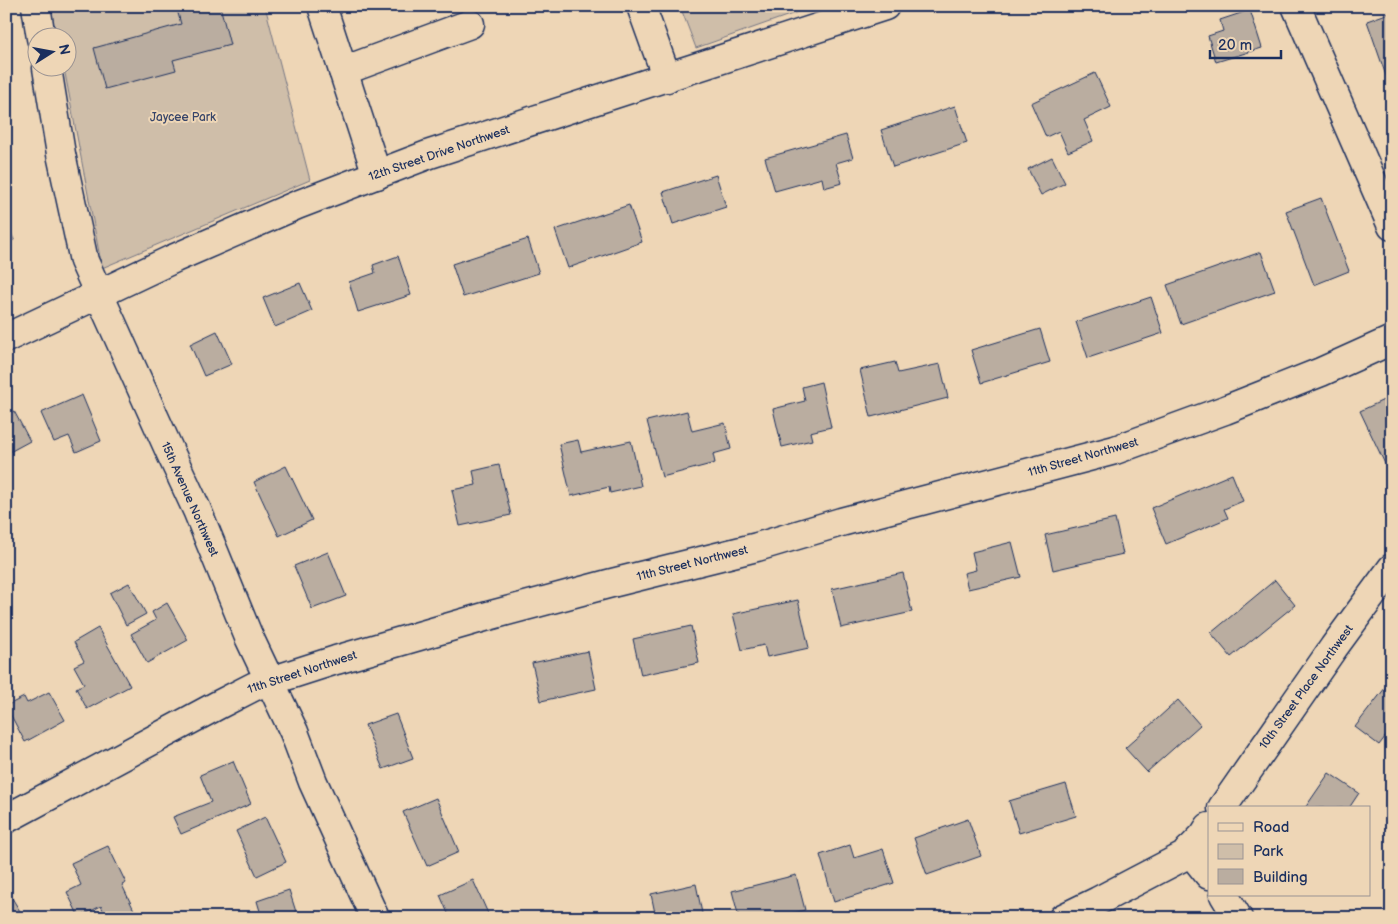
<svg xmlns="http://www.w3.org/2000/svg" width="1398" height="924" font-family="'Balsamiq Sans',sans-serif">
  <style>
    .green { fill: #cfbea9; stroke: #757684 }
    .building { fill: #baada0; stroke: #1b2f5e }
    .lines { fill: none; stroke-linecap: round; stroke-linejoin: round }
    .minor-casing { stroke: #1b2f5e; stroke-width: 31 }
    .minor { stroke: #eed6b6; stroke-width: 28 }
    .labels { text-anchor: middle; stroke-width: 4; stroke-linejoin: round; paint-order: stroke }
    .park-label { font-size: 12px; fill: #364469; stroke: #eed6b6 }
    .street-label { font-size: 12px; fill: #1b2f5e; stroke: #eed6b6 }
  </style>
  <rect width="100%" height="100%" fill="#eed6b6"/>
  <filter id="ink" filterUnits="userSpaceOnUse"><feTurbulence type="fractalNoise" baseFrequency=".02" numOctaves="2"/><feDisplacementMap in="SourceGraphic" scale="10" xChannelSelector="R" yChannelSelector="G"/><feConvolveMatrix kernelMatrix="1 2 1 2 8 2 1 2 1" color-interpolation-filters="sRGB"/></filter>
  <g filter="url(#ink)">
    <!-- green -->
    <g class="green">
      <polygon points="48,6 265,6 310,180 102,268 64,68 68,68 68,38 57,37"/>
      <polygon points="680,6 815,6 696,48"/>
    </g>
    <!-- building -->
    <g class="building">
      <polygon points="176,6 220,6 230,45 173,60 176,70 105,89 94,48 181,24"/>
      <polygon points="1250,10 1262,48 1216,62 1208,36 1223,31 1220,20"/>
      <polygon points="1392,12 1392,93 1367,21"/>
      <polygon points="1095,73 1111,107 1084,120 1093,141 1068,152 1059,131 1046,137 1031,103"/>
      <polygon points="955,106 967,143 893,167 881,130"/>
      <polygon points="846,135 853,158 836,163 842,183 824,188 822,178 775,191 765,158"/>
      <polygon points="1052,157 1065,183 1041,195 1028,169"/>
      <polygon points="716,175 726,207 673,224 663,192"/>
      <polygon points="1321,198 1349,271 1314,285 1286,211"/>
      <polygon points="629,205 642,242 568,268 555,230"/>
      <polygon points="6,220 14,240 6,244"/>
      <polygon points="528,239 539,273 463,297 452,264"/>
      <polygon points="1261,252 1275,291 1181,324 1167,285"/>
      <polygon points="398,256 411,295 358,312 349,282 375,273 373,265"/>
      <polygon points="300,283 312,311 275,327 263,298"/>
      <polygon points="1151,297 1163,333 1088,358 1076,322"/>
      <polygon points="1040,329 1050,362 981,383 971,350"/>
      <polygon points="217,331 232,364 204,376 190,344"/>
      <polygon points="895,362 898,373 940,364 948,398 871,417 860,370"/>
      <polygon points="821,382 831,427 810,432 812,440 782,447 773,409 805,401 802,387"/>
      <polygon points="82,395 101,441 76,452 69,436 54,442 41,413"/>
      <polygon points="1390,397 1392,401 1392,466 1387,468 1360,411"/>
      <polygon points="14,411 30,441 6,454 6,415"/>
      <polygon points="687,411 692,431 725,423 731,449 713,454 715,463 662,477 647,421"/>
      <polygon points="578,440 581,452 631,441 641,486 610,493 609,487 571,496 559,444"/>
      <polygon points="499,465 511,515 460,526 452,490 476,485 473,471"/>
      <polygon points="286,466 312,520 279,536 254,482"/>
      <polygon points="1232,474 1243,501 1224,509 1228,518 1166,544 1151,508"/>
      <polygon points="1115,519 1123,554 1053,570 1045,535"/>
      <polygon points="1012,542 1021,577 968,589 964,573 976,570 972,552"/>
      <polygon points="328,552 346,596 312,609 294,566"/>
      <polygon points="903,573 912,612 841,628 832,589"/>
      <polygon points="1275,580 1295,605 1231,657 1211,633"/>
      <polygon points="129,583 146,614 126,625 110,593"/>
      <polygon points="798,600 809,648 767,657 764,645 742,650 733,614"/>
      <polygon points="167,603 188,640 147,663 131,634 156,620 152,612"/>
      <polygon points="691,626 699,663 641,675 633,639"/>
      <polygon points="98,628 130,686 87,709 76,688 84,684 74,666 84,661 74,642"/>
      <polygon points="588,651 596,689 541,701 532,663"/>
      <polygon points="1392,679 1392,728 1379,745 1355,727"/>
      <polygon points="49,692 65,720 25,742 6,706 24,697 27,703"/>
      <polygon points="1178,700 1200,725 1147,772 1125,748"/>
      <polygon points="396,714 413,758 383,769 365,725"/>
      <polygon points="233,761 251,804 181,834 173,817 211,802 200,775"/>
      <polygon points="1329,773 1359,793 1349,808 1305,808"/>
      <polygon points="1066,784 1076,816 1019,833 1009,801"/>
      <polygon points="436,798 459,852 427,866 403,812"/>
      <polygon points="265,817 286,862 257,876 236,831"/>
      <polygon points="968,819 981,856 927,875 914,838"/>
      <polygon points="850,845 854,858 883,849 894,883 834,902 820,855"/>
      <polygon points="108,846 126,883 122,885 134,910 117,918 107,918 101,906 79,917 67,892 81,885 71,863"/>
      <polygon points="796,875 805,910 775,918 739,918 732,891"/>
      <polygon points="473,880 490,918 450,918 440,895"/>
      <polygon points="696,884 703,918 656,918 651,894"/>
      <polygon points="6,888 24,918 6,918"/>
      <polygon points="289,890 298,918 262,918 257,901"/>
    </g>
    <g class="lines">
      <defs>
        <g id="minor">
          <polyline points="36,6 41,38"/>
          <polyline points="322,6 377,175"/>
          <polyline points="641,6 667,78"/>
          <polyline points="1296,6 1392,226"/>
          <polyline points="47,68 61,154 84,261 171,454 197,510 248,635 294,732 313,782 375,918"/>
          <polyline points="343,71 470,24"/>
          <polyline points="6,338 175,258 297,205 430,154 885,6"/>
          <polyline points="1222,808 1334,647 1392,568"/>
          <polyline points="6,819 218,705 255,686 336,660 488,616 608,584 757,547 841,522 1115,450 1225,410 1321,372 1392,340"/>
          <polyline points="1189,850 1209,875"/>
          <polyline points="1224,895 1238,918"/>
          <polyline points="1063,918 1098,901 1184,856 1204,835 1209,827"/>
        </g>
      </defs>
      <!-- minor casing -->
      <use href="#minor" class="minor-casing"/>
      <!-- minor -->
      <use href="#minor" class="minor"/>
    </g>
  </g>
  <g class="labels">
    <!-- park labels -->
    <g class="park-label">
      <text x="183" y="121">Jaycee Park</text>
    </g>
    <!-- street labels -->
    <g class="street-label">
      <text transform="translate(439 153) rotate(-19)" y="4">12th Street Drive Northwest</text>
      <text transform="translate(1083 457) rotate(-16)" y="4">11th Street Northwest</text>
      <text transform="translate(190 499) rotate(66)" y="4">15th Avenue Northwest</text>
      <text transform="translate(692 563) rotate(-14)" y="4">11th Street Northwest</text>
      <text transform="translate(302 672) rotate(-18)" y="4">11th Street Northwest</text>
      <text transform="translate(1306 687) rotate(-54)" y="4">10th Street Place Northwest</text>
    </g>
  </g>
  <!-- margin -->
  <rect width="1398" height="924" fill="none" stroke="#eed6b6" stroke-width="25"/>
  <rect x="12" y="12" width="1373" height="899" fill="none" stroke="#1b2f5e" stroke-width="2" filter="url(#ink)"/>
  <!-- legend -->
  <rect x="1208" y="806" width="162" height="90" fill="#eed6b6" stroke="#9a9393"/>
  <rect x="1218" y="823" width="25" height="8" fill="#eed6b6" stroke="#9a9393"/>
  <text x="1253" y="832" font-size="15" fill="#1b2f5e">Road</text>
  <rect x="1218" y="844" width="25" height="15" fill="#cfbea9" stroke="#9a9393"/>
  <text x="1253" y="856" font-size="15" fill="#1b2f5e">Park</text>
  <rect x="1218" y="869" width="25" height="15" fill="#baada0" stroke="#9a9393"/>
  <text x="1253" y="882" font-size="15" fill="#1b2f5e">Building</text>
  <!-- north arrow -->
  <g transform="translate(52 52) rotate(79)"><circle r="24" fill="#eed6b6" stroke="#9a9393"/>
  <path d="M0-4L9 19L0 12L-9 19Z" fill="#1b2f5e"/>
  <text y="-8" font-size="14" font-weight="bold" text-anchor="middle" fill="#1b2f5e">N</text>
  </g>
  <!-- scale -->
  <path d="M1210 50v8h71v-8" fill="none" stroke="#1b2f5e" stroke-width="2.5"/>
  <text x="1218" y="50" font-size="15" fill="#1b2f5e" stroke="#eed6b6" stroke-width="4" paint-order="stroke">20 m</text>
</svg>
